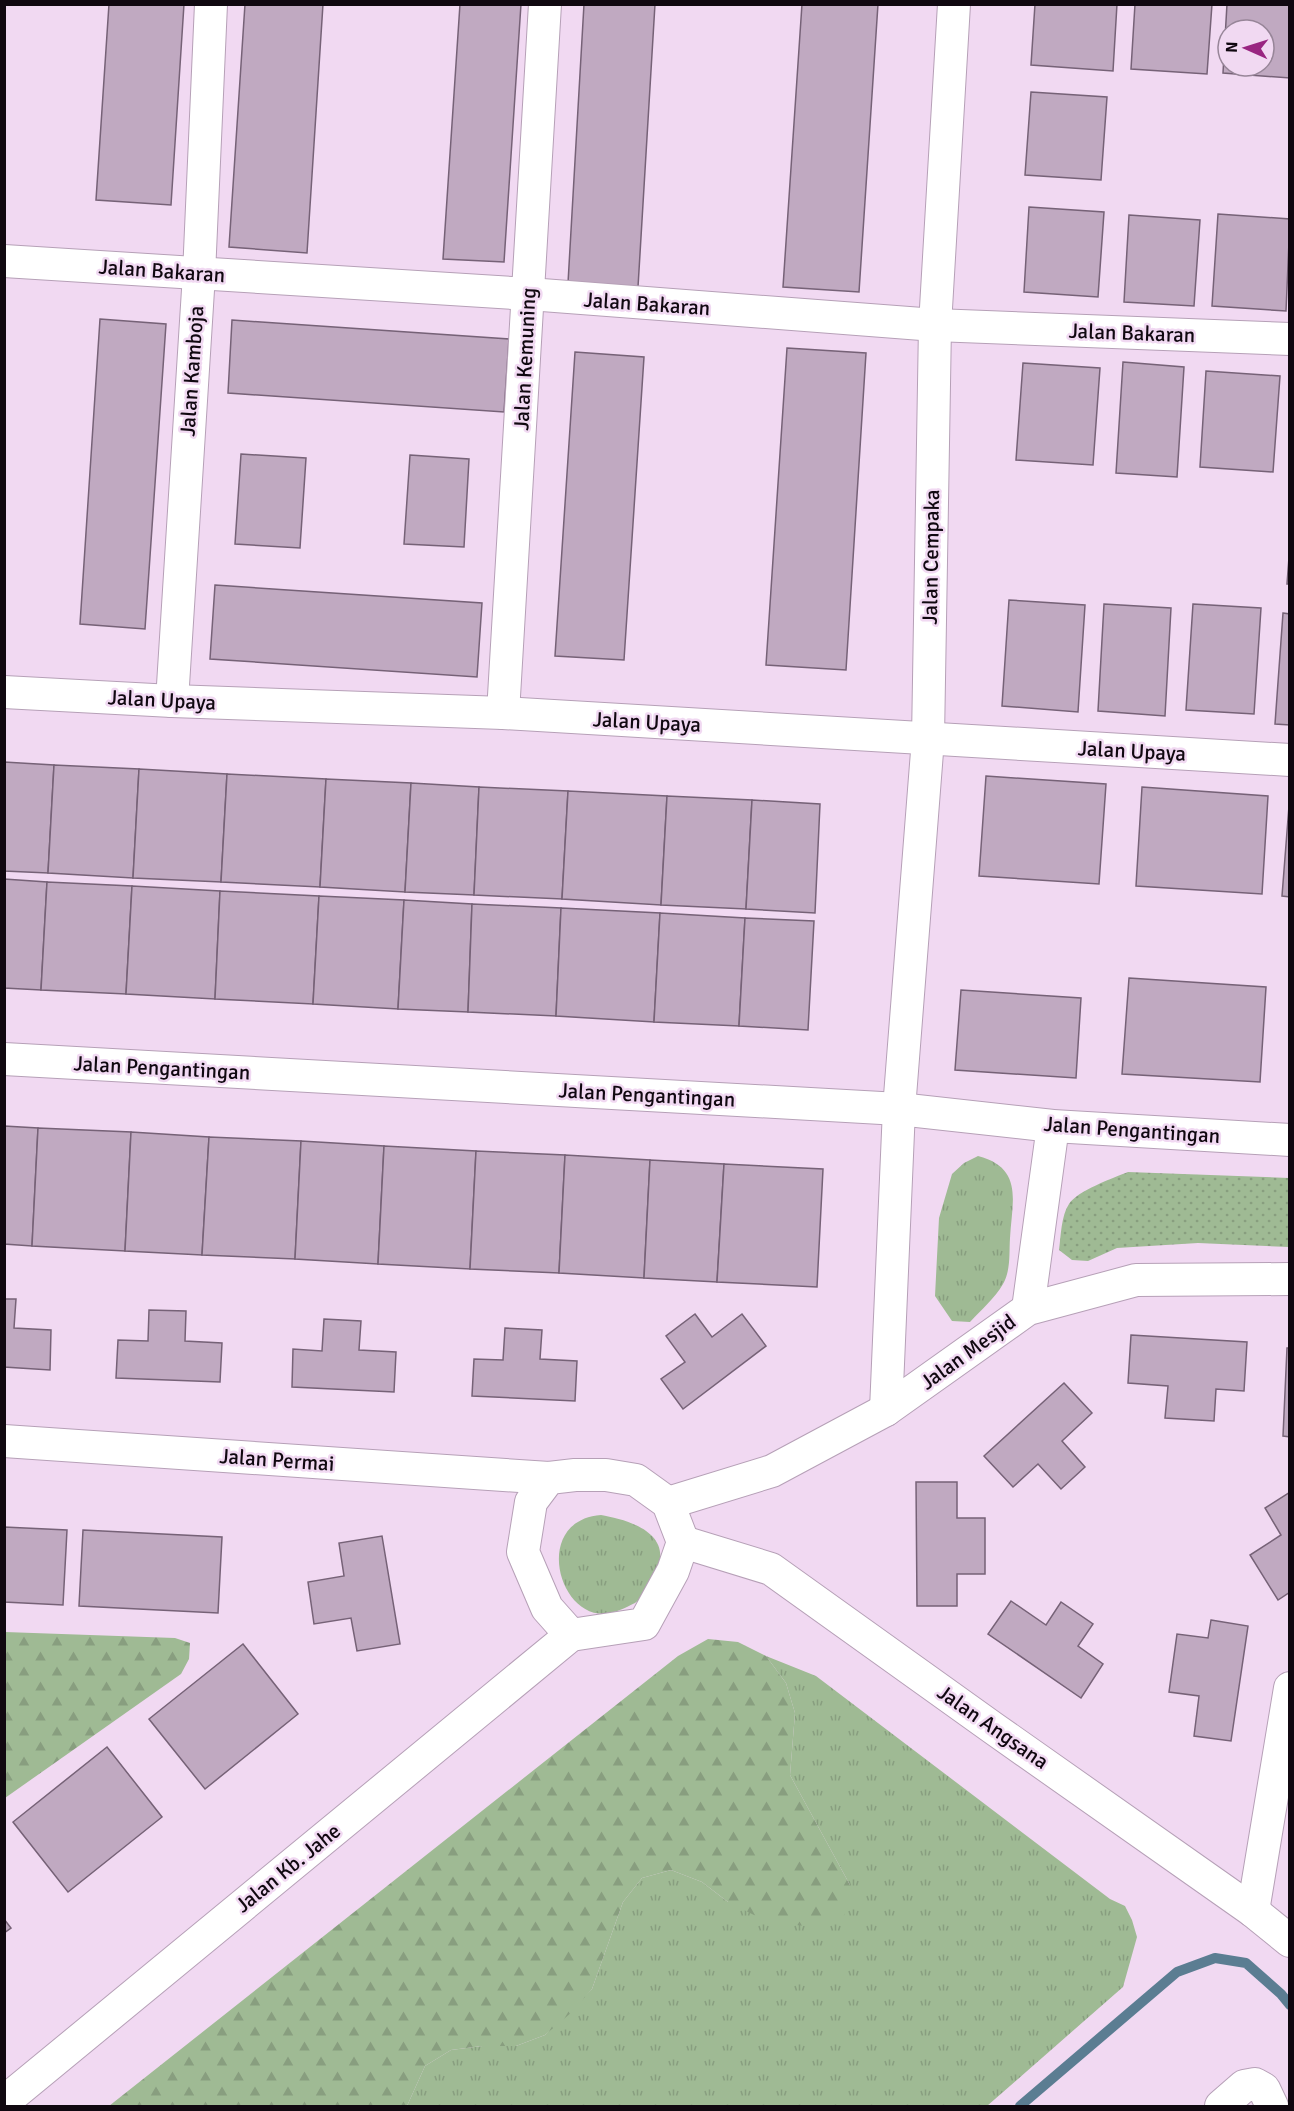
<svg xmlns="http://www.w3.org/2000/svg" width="1294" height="2111" font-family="Signika,sans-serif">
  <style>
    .grass { fill: url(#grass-tufts) }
    .forest { fill: url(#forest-firs) }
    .garden { fill: url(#garden-dots) }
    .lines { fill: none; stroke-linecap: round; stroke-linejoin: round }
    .stream { stroke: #5b7d92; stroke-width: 10 }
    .building { fill: #c0a9c1; stroke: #766277; stroke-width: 1.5; fill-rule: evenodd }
    .street-casing { stroke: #b6a0b7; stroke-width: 34 }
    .street { stroke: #fff; stroke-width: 32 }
    .labels { text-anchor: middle; stroke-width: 5; stroke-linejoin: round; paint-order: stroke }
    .street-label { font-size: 21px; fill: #100810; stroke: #f1d9f2 }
  </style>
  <defs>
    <pattern id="grass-tufts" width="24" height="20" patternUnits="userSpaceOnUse" patternTransform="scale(1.5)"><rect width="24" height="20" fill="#9fba94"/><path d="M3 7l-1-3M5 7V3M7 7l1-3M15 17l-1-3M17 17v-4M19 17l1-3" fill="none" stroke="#889e7f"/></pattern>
    <pattern id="forest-firs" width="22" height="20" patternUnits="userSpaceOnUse" patternTransform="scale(1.5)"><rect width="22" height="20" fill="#9fba94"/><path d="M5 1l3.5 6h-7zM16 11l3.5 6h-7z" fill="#889e7f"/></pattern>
    <pattern id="garden-dots" width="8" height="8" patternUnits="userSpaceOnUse" patternTransform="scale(1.5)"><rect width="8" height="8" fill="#9fba94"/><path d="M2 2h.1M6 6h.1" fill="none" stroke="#889e7f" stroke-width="1.8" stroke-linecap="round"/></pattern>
  </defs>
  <rect width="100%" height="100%" fill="#f1d9f2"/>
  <!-- grass -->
  <g class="grass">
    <path d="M978,1156C1024,1168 1012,1202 1010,1238C1009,1253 1011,1270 1003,1284C995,1298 981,1310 970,1322L952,1321L935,1296L939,1218L952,1174L964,1163Z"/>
    <path d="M601,1515C623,1519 665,1529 660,1561C659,1566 655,1572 652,1577C647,1587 644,1597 635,1603C625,1608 615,1613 604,1614C556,1615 534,1520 601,1515Z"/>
    <polygon points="766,1656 816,1676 1110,1899 1125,1906 1132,1920 1137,1937 1123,1987 987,2106 407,2106 425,2066 451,2050 482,2046 516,2046 545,2035 592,1989 623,1902 642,1878 671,1870 702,1882 728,1902 850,1885 790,1775 795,1713 786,1683"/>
  </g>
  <!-- forest -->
  <g class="forest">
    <polygon points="5,1632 175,1638 190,1643 189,1659 181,1674 5,1798"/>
    <polygon points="708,1639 738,1642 766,1656 786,1683 795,1713 790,1775 850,1885 844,1916 816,1927 786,1924 756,1916 728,1902 702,1882 671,1870 642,1878 623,1902 592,1989 572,2012 545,2035 516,2046 482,2046 451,2050 425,2066 407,2106 109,2106 678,1656"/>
  </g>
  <!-- garden -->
  <path class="garden" d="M1128,1172L1289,1178V1247L1198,1243L1117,1248L1088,1261L1072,1260L1059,1250C1061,1236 1061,1216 1069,1204C1077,1191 1113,1178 1128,1172Z"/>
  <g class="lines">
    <!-- stream -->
    <polyline class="stream" points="1020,2106 1177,1972 1215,1958 1246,1963 1281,1994 1290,2005"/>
  </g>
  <!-- building -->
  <g class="building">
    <polygon points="109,4 184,4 171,205 96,200"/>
    <polygon points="245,4 323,4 307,253 229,247"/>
    <polygon points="460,4 521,4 504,262 443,259"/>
    <polygon points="584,4 655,4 638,287 568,283"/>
    <polygon points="802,4 878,4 859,292 783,287"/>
    <polygon points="1035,4 1117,4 1113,71 1031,65"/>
    <polygon points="1135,4 1212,4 1207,74 1131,69"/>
    <path d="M1227,4H1290V78L1223,73ZM1228,30H1264V66H1228Z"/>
    <polygon points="1031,92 1107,97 1101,180 1025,175"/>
    <polygon points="1029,207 1104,212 1098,297 1024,292"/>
    <polygon points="1218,214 1290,219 1286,311 1212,306"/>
    <polygon points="1129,215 1200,220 1194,306 1124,302"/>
    <polygon points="100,319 166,324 145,629 80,624"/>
    <polygon points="232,320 509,339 504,412 228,393"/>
    <polygon points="787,348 866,353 846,670 766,665"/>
    <polygon points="575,352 644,357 624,660 555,656"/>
    <polygon points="1123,362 1184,367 1177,477 1116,473"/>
    <polygon points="1023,363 1100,368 1093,465 1016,460"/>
    <polygon points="1206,371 1280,376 1273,472 1200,467"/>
    <polygon points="241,454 306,458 300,548 235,544"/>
    <polygon points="410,455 469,459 464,547 404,544"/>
    <polygon points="1290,544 1290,584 1287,584"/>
    <polygon points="215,585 482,603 477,677 210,659"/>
    <polygon points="1009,600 1085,605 1078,712 1002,706"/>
    <polygon points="1104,604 1171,608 1165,716 1098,711"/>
    <polygon points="1193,604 1261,608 1254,714 1186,710"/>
    <polygon points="1283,613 1290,614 1290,725 1275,724"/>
    <polygon points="4,762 54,765 48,873 4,871"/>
    <polygon points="54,765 139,769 133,878 48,873"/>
    <polygon points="139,769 227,774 221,882 133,878"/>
    <polygon points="227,774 326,779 320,887 221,882"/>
    <polygon points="986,776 1106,784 1099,884 979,876"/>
    <polygon points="326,779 411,783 405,892 320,887"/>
    <polygon points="411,783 479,787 474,895 405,892"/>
    <polygon points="479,787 568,791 562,899 474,895"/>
    <polygon points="1142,787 1268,796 1262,894 1136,886"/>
    <polygon points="568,791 667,796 661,905 562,899"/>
    <polygon points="1290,793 1290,897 1282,896"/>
    <polygon points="667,796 752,800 746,909 661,905"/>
    <polygon points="752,800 820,804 815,913 746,909"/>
    <polygon points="4,879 47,882 41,990 4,988"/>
    <polygon points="47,882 132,886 126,994 41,990"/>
    <polygon points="132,886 220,891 215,999 126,994"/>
    <polygon points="220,891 319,896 313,1004 215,999"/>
    <polygon points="319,896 404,900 398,1009 313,1004"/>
    <polygon points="404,900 472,904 468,1012 398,1009"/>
    <polygon points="472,904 561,908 556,1016 468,1012"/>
    <polygon points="561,908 660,913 654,1022 556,1016"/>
    <polygon points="660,913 745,918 739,1026 654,1022"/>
    <polygon points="745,918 814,921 808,1030 739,1026"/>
    <polygon points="1129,978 1266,987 1260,1082 1122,1074"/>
    <polygon points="961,990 1081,998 1076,1078 955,1070"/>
    <polygon points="4,1126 38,1128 32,1246 4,1244"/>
    <polygon points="38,1128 131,1132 125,1251 32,1246"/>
    <polygon points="131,1132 209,1137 202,1255 125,1251"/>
    <polygon points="209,1137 301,1141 295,1259 202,1255"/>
    <polygon points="301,1141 384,1146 378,1264 295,1259"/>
    <polygon points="384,1146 476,1151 470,1269 378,1264"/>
    <polygon points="476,1151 565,1155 559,1273 470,1269"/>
    <polygon points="565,1155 650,1160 644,1278 559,1273"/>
    <polygon points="650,1160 724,1164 717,1282 644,1278"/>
    <polygon points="724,1164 823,1169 817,1287 717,1282"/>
    <polygon points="4,1299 16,1299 14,1328 51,1330 50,1370 4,1367"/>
    <polygon points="149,1310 186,1311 185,1341 222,1343 220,1382 116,1378 118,1340 148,1341"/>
    <polygon points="695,1314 712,1337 742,1314 766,1346 683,1409 661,1379 685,1362 666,1336"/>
    <polygon points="324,1319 361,1321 359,1350 396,1352 394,1392 292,1387 293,1349 322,1351"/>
    <polygon points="505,1328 542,1330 540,1359 577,1361 575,1401 472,1396 474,1359 503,1360"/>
    <polygon points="1131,1335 1247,1342 1244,1391 1216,1389 1214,1421 1165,1418 1168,1386 1128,1383"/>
    <polygon points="1287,1348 1290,1348 1290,1437 1283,1436"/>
    <polygon points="1064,1383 1092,1413 1062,1441 1085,1467 1061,1489 1038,1464 1013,1487 984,1456"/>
    <polygon points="916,1482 957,1482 957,1518 985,1518 985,1574 957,1574 957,1606 917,1606"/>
    <polygon points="1290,1492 1290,1592 1278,1600 1250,1555 1281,1535 1265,1508"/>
    <polygon points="4,1527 67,1530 63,1605 4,1602"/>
    <polygon points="83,1530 222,1537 218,1613 79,1606"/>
    <polygon points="382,1536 400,1644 357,1651 351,1618 314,1624 308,1582 344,1576 339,1543"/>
    <polygon points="1011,1601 1046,1625 1061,1602 1093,1624 1078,1646 1103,1664 1081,1698 988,1634"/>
    <polygon points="1211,1620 1248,1626 1231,1741 1194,1736 1199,1696 1169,1692 1177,1634 1208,1638"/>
    <polygon points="243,1644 298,1714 205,1789 149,1719"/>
    <polygon points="107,1747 162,1817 68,1892 13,1822"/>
    <polygon points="4,1919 11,1928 4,1933"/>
  </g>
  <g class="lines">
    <defs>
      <g id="street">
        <polyline points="4,261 529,294 935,325 1290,339"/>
        <polyline points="4,692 172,701 503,713 1290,760"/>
        <polyline points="172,701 199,274 211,4"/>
        <polyline points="503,713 545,4"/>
        <polyline points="4,1059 899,1109 1053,1126 1290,1140"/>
        <polyline points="1028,1309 1053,1126"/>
        <polyline points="886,1410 899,1109 928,739 935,325 954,4"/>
        <polyline points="4,1441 549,1478"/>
        <polygon points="575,1475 606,1475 636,1480 668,1503 683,1542 673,1571 644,1624 571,1635 547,1608 523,1552 531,1502 549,1478"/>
        <polyline points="668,1503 772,1471 886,1410 1028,1309 1136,1280 1290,1279"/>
        <polyline points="683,1542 771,1569 993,1728 1253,1911 1290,1941"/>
        <polyline points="1253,1911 1290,1688"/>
        <polyline points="4,2102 571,1635"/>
        <polyline points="1221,2106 1244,2086 1255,2084 1264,2089 1272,2106"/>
      </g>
    </defs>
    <!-- street casing -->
    <use href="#street" class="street-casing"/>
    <!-- street -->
    <use href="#street" class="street"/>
  </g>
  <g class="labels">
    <!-- street labels -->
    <g class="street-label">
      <text transform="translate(162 271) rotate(4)" y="7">Jalan Bakaran</text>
      <text transform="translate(647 304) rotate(4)" y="7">Jalan Bakaran</text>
      <text transform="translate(1132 333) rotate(2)" y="7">Jalan Bakaran</text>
      <text transform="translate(525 359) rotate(-87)" y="7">Jalan Kemuning</text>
      <text transform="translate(192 371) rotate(-86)" y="7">Jalan Kamboja</text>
      <text transform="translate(931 557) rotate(-89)" y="7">Jalan Cempaka</text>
      <text transform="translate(162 700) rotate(3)" y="7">Jalan Upaya</text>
      <text transform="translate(647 722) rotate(3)" y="7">Jalan Upaya</text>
      <text transform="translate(1132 751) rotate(3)" y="7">Jalan Upaya</text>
      <text transform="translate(162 1068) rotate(3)" y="7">Jalan Pengantingan</text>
      <text transform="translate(647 1095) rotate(3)" y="7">Jalan Pengantingan</text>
      <text transform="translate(1132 1130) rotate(4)" y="7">Jalan Pengantingan</text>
      <text transform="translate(968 1352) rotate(-36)" y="7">Jalan Mesjid</text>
      <text transform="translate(277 1460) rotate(4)" y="7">Jalan Permai</text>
      <text transform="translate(993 1727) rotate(35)" y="7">Jalan Angsana</text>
      <text transform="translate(288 1868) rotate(-39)" y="7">Jalan Kb. Jahe</text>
    </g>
  </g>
  <!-- border -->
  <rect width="1294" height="2111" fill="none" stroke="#100810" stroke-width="12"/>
  <!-- north arrow -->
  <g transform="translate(1246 48) rotate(273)"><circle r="28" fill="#f1d9f2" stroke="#978598" stroke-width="1.5"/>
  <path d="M0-4.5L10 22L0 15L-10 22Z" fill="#992581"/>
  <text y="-9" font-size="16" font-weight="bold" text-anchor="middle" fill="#100810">N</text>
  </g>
</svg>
